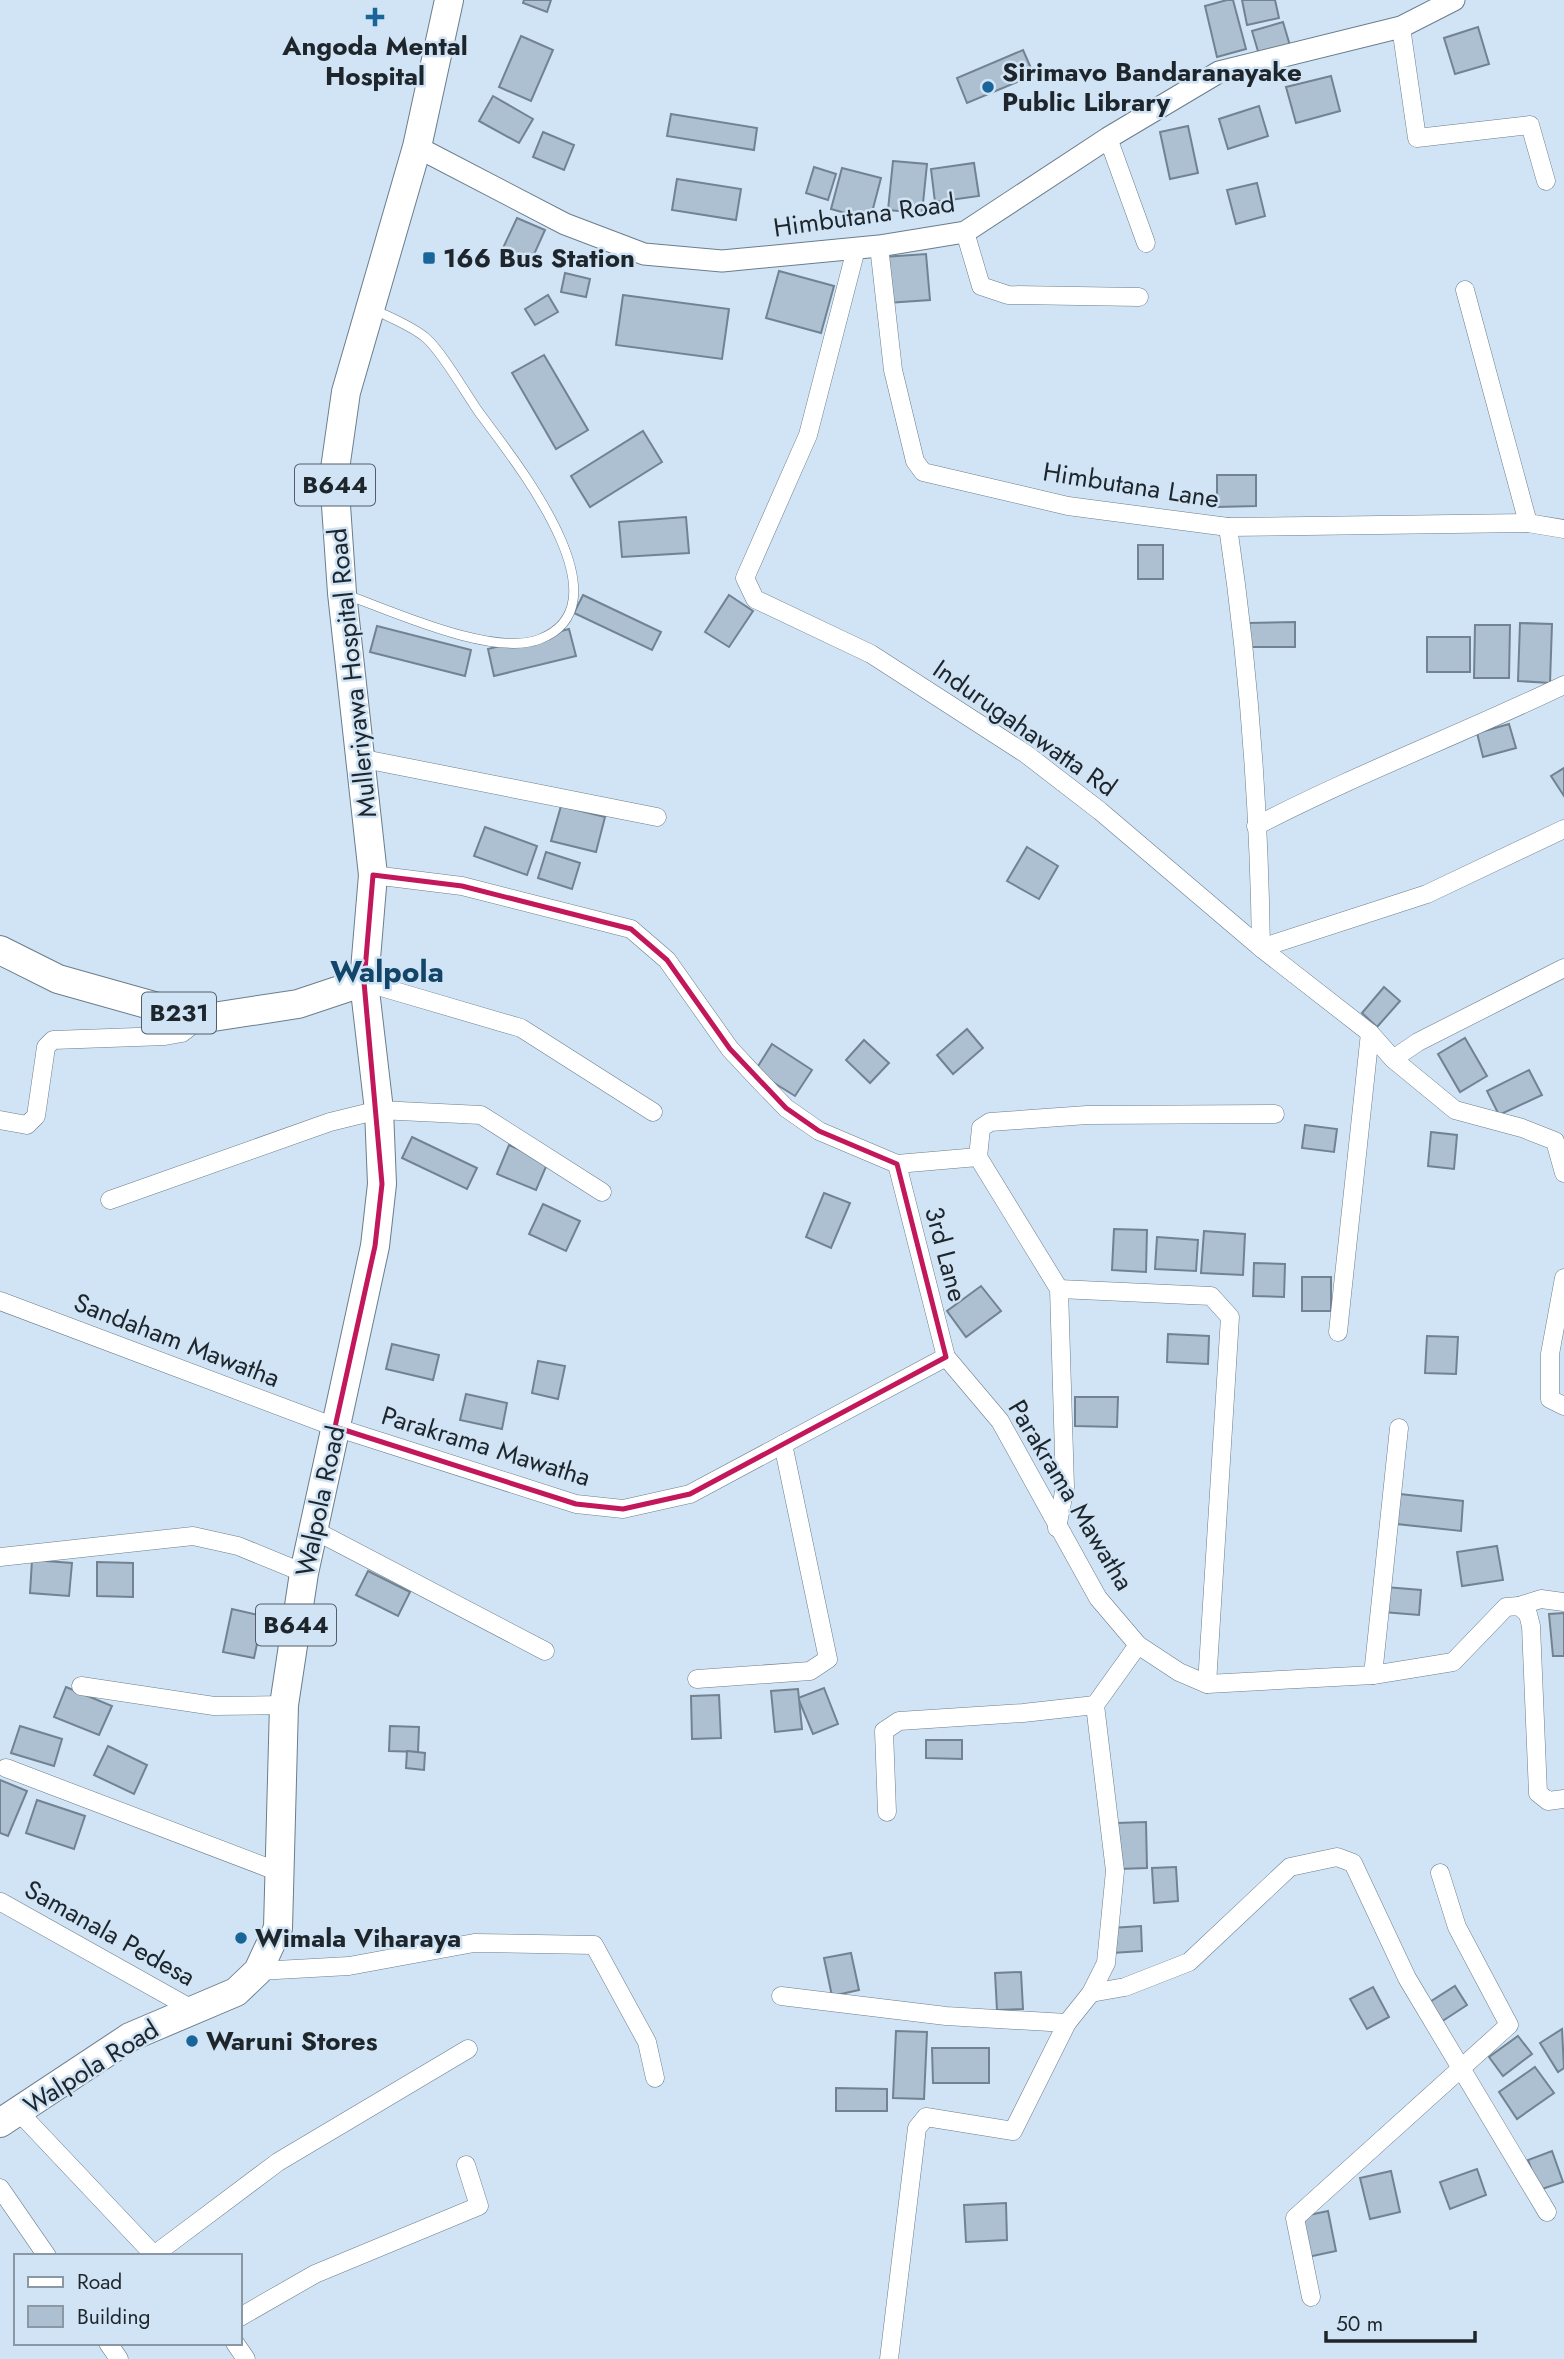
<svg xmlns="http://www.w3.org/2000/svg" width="1564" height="2359" font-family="Jost,sans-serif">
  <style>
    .building { fill: #adc0d1; stroke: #718392; stroke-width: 2 }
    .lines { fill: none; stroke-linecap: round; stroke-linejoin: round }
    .service-casing { stroke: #6b7d8c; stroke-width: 10 }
    .minor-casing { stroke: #6b7d8c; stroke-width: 19 }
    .tertiary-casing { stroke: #6b7d8c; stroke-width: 23 }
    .primary-casing { stroke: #6b7d8c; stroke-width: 30 }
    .service { stroke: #fff; stroke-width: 9 }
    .minor { stroke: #fff; stroke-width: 18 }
    .tertiary { stroke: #fff; stroke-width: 21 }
    .primary { stroke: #fff; stroke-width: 28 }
    .marked { fill: none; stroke: #c2185b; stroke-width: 5; stroke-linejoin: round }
    .poi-dot { fill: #196498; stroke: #d0e4f5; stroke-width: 2.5 }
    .labels { text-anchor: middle; stroke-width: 5; stroke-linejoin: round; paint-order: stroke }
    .shield { fill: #d0e4f5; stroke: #535e68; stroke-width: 2 }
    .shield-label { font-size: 24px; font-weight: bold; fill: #1e252b }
    .poi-label { font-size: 26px; font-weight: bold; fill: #1e252b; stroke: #d0e4f5; text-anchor: start }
    .street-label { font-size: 26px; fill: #1e252b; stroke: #d0e4f5 }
    .quarter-label { font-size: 30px; font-weight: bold; fill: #134568; stroke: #d0e4f5 }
  </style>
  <rect width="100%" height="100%" fill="#d0e4f5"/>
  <!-- building -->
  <g class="building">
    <polygon points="524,0 551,0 547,12 523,3"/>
    <polygon points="1227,0 1233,0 1246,49 1217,57 1205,6"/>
    <polygon points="1242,0 1275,0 1279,18 1247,25"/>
    <polygon points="1283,22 1291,49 1260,58 1252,31"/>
    <polygon points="1478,27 1489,64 1455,74 1444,38"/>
    <polygon points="521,36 553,50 531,101 499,87"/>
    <polygon points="1023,50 1034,75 967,103 957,78"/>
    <polygon points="1331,76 1340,111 1296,123 1286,87"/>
    <polygon points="493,96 533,119 519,143 479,121"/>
    <polygon points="1259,106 1268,136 1228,149 1219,119"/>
    <polygon points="671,114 757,128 754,150 667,136"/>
    <polygon points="1188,126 1198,173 1170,179 1160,132"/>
    <polygon points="543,132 574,145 564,170 533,157"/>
    <polygon points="893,161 927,164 922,213 888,210"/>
    <polygon points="974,163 979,196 935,202 931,169"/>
    <polygon points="814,167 836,174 828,200 806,193"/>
    <polygon points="842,168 881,178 870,220 831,209"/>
    <polygon points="677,179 741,189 736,220 672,210"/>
    <polygon points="1257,183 1265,216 1236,224 1227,190"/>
    <polygon points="517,218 545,230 531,261 503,248"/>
    <polygon points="926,254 930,300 887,303 883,257"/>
    <polygon points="779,271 834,286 821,333 766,318"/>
    <polygon points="565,273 590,279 586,297 561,292"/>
    <polygon points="548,295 558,312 535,325 525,309"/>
    <polygon points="623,295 729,309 722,359 616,345"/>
    <polygon points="544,355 588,430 556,449 512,373"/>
    <polygon points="643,431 662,462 590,507 571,476"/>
    <polygon points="1217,475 1256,475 1256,506 1217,507"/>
    <polygon points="686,517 689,553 622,557 619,522"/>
    <rect x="1138" y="545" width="25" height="34"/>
    <polygon points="583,595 661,632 652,650 574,613"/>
    <polygon points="729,595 753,611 729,647 705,632"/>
    <polygon points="1295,622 1295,647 1248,647 1248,623"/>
    <polygon points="1520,623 1552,624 1550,683 1518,681"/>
    <polygon points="1475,625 1510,625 1509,678 1474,678"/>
    <polygon points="377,626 471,650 465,676 370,652"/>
    <polygon points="569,629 576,656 494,676 488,649"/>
    <rect x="1427" y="637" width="43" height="35"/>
    <polygon points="1509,724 1516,748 1483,757 1477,733"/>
    <polygon points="1564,768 1564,796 1551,776"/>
    <polygon points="561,806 605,817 596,852 551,841"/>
    <polygon points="485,827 537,846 527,875 474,856"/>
    <polygon points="1027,847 1058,866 1039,899 1007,881"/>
    <polygon points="546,852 580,863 572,889 538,878"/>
    <polygon points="1384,987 1400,1001 1377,1027 1362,1013"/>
    <polygon points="967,1029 983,1048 953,1074 937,1055"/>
    <polygon points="1465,1038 1487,1076 1460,1092 1438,1054"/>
    <polygon points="864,1040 889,1063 870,1083 846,1060"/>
    <polygon points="772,1044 812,1070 795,1096 755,1071"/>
    <polygon points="1529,1070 1542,1095 1499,1115 1487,1091"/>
    <polygon points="1305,1125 1337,1129 1334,1152 1302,1148"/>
    <polygon points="1431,1132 1457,1135 1454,1169 1428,1166"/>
    <polygon points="412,1137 477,1168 467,1189 402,1158"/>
    <polygon points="509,1145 548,1162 536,1190 497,1174"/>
    <polygon points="824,1193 850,1203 831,1248 806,1237"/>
    <polygon points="543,1204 580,1221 566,1251 529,1234"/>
    <polygon points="1114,1229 1147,1230 1146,1272 1112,1270"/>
    <polygon points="1204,1231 1245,1234 1243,1275 1201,1273"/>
    <polygon points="1157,1237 1198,1240 1196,1271 1155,1269"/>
    <polygon points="1254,1263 1285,1264 1284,1297 1253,1296"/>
    <rect x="1302" y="1277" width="29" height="34"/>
    <polygon points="981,1286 1001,1311 966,1337 947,1311"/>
    <polygon points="1168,1334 1209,1336 1208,1364 1167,1362"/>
    <polygon points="1427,1336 1458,1337 1456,1374 1425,1373"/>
    <polygon points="392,1344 439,1355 433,1380 386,1369"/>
    <polygon points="538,1361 565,1366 558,1399 532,1393"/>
    <polygon points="466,1394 507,1403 502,1429 460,1420"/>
    <polygon points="1075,1397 1118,1397 1117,1427 1075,1426"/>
    <polygon points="1400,1494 1463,1501 1461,1531 1397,1524"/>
    <polygon points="1497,1546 1503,1580 1462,1586 1457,1552"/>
    <polygon points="32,1560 72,1563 69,1596 30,1593"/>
    <polygon points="97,1562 133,1563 133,1597 97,1596"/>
    <polygon points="368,1571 410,1592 398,1616 356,1595"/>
    <polygon points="1385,1587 1421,1590 1419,1615 1383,1612"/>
    <polygon points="232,1609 263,1616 254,1658 223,1652"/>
    <polygon points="1564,1613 1564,1656 1553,1656 1549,1614"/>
    <polygon points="66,1687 112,1706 99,1735 54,1717"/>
    <polygon points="824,1688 838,1724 813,1734 798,1698"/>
    <polygon points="798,1689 802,1729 775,1732 771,1691"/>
    <polygon points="719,1695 721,1738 692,1739 691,1696"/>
    <polygon points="20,1726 62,1739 54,1766 11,1753"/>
    <polygon points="390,1726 419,1727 418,1752 389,1751"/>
    <polygon points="926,1740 962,1740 962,1759 926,1758"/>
    <polygon points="108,1746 147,1765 134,1794 94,1775"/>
    <polygon points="407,1751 425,1753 424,1770 406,1768"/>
    <polygon points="0,1780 27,1791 8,1836 0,1833"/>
    <polygon points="37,1800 85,1816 74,1849 26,1833"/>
    <polygon points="1146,1822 1147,1868 1119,1869 1117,1823"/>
    <polygon points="1176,1867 1178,1901 1154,1903 1152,1868"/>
    <polygon points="1141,1926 1142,1951 1112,1953 1111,1928"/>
    <polygon points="851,1953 859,1990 832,1996 824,1958"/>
    <polygon points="1021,1972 1023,2009 997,2010 995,1973"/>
    <polygon points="1455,1986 1467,2005 1438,2024 1425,2005"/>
    <polygon points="1373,1987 1389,2017 1367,2029 1350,1999"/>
    <polygon points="1562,2029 1564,2068 1558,2072 1540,2043"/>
    <polygon points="896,2031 927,2032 924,2099 893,2098"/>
    <polygon points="1518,2036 1532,2054 1503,2076 1489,2057"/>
    <polygon points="932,2048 989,2048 989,2083 933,2083"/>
    <polygon points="1535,2067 1554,2093 1517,2119 1499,2092"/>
    <polygon points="836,2088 887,2089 887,2111 836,2111"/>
    <polygon points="1552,2151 1563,2182 1539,2190 1528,2160"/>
    <polygon points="1477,2169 1486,2195 1450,2209 1440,2182"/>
    <polygon points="1391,2171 1400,2212 1370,2219 1360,2178"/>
    <polygon points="1006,2203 1007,2240 966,2242 964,2205"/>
    <polygon points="1328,2211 1336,2251 1303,2258 1295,2218"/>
  </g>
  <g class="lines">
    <defs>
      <path id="service" d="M347,595C392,611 494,658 540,639C632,603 510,455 478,411C465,392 442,352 426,338C412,326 391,318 375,310"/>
      <g id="minor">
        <polyline points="1401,27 1417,138 1530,125 1546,181"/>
        <polyline points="1108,138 1146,243"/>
        <polyline points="965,232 981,286 1008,295 1139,297"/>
        <polyline points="879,246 893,370 915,461 923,472 1068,506 1228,527 1528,523 1564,529"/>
        <polyline points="856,249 808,435 745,578 755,599 871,654 1026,754 1100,811 1261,948 1370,1033 1393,1059 1455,1110 1522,1128 1555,1141 1564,1173"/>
        <polyline points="1465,290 1528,523"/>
        <path d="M1228,527C1249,666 1259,807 1261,948L1427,894L1564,829"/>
        <polyline points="359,758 657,817"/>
        <path d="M1256,826C1356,774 1462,734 1564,685"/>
        <polyline points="373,875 462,886 631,929 667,960 730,1049 759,1080 786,1108 819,1131 897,1164 978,1157 1059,1289 1065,1487 1057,1528"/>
        <polyline points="364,982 521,1028 653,1112"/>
        <polyline points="1393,1059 1418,1042 1564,968"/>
        <polyline points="0,1120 27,1125 36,1116 46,1047 53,1040 165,1036 182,1033 200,1019"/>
        <polyline points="978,1157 981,1128 990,1122 1087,1115 1275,1114"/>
        <polyline points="897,1164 946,1357"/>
        <polyline points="110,1200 330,1122 379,1110 481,1115 602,1192"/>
        <polyline points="1564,1278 1550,1354 1550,1399 1564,1406"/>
        <polyline points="1059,1289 1211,1296 1230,1317 1207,1684"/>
        <polyline points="0,1301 335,1427 576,1504 623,1509 690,1494 946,1357 1000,1421 1098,1598 1138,1645 1179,1672 1207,1684 1373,1675 1453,1662 1506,1607 1519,1606 1528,1614 1531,1626 1538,1793 1548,1801 1564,1799"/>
        <polyline points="1338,1332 1370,1033"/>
        <polyline points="314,1530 545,1651"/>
        <polyline points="0,1557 193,1536 238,1546 304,1573"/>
        <polyline points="1519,1606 1541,1599 1564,1602"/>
        <polyline points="1373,1675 1399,1428"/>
        <polyline points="697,1679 810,1671 828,1659 783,1444"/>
        <polyline points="81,1686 214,1706 284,1705"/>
        <polyline points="6,1768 279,1872"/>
        <polyline points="887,1812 884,1731 899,1721 1023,1713 1095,1705"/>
        <polyline points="1,1902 192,2009"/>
        <polyline points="258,1971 349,1966 474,1943 594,1945 647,2042 655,2078"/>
        <polyline points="1091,1993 1125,1987 1189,1962 1290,1867 1337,1857 1353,1863 1407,1978 1547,2212"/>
        <polyline points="781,1996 946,2016 1067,2023"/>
        <polyline points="18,2111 155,2256"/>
        <polyline points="0,2188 47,2256"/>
        <polyline points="154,2255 278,2162 468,2049"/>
        <polyline points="1311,2297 1295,2218 1509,2025 1457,1927 1440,1873"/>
        <polyline points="240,2317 315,2274 479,2206 466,2165"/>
        <polyline points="108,2343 119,2359"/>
        <polyline points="235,2343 246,2359"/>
        <polyline points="889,2359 917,2128 926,2117 1013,2131 1067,2023 1091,1993 1106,1963 1115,1871 1095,1705 1138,1645"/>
      </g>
      <polyline id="tertiary" points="417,147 565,224 644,254 722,261 879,246 965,232 1108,138 1219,72 1401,27 1454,0"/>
      <g id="primary">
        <polyline points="0,950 58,979 200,1019 298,1004 364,982"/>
        <polyline points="0,2123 130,2037 236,1992 258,1971 278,1928 284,1705 304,1573 375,1246 382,1184 379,1110 364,982 373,875 342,593 334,476 346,392 417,147 449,0"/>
      </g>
    </defs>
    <!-- service casing -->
    <use href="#service" class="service-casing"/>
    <!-- minor casing -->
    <use href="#minor" class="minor-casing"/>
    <!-- tertiary casing -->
    <use href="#tertiary" class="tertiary-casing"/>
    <!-- primary casing -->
    <use href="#primary" class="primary-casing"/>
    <!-- service -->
    <use href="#service" class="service"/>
    <!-- minor -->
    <use href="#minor" class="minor"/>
    <!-- tertiary -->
    <use href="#tertiary" class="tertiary"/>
    <!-- primary -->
    <use href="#primary" class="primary"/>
  </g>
  <!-- marked area -->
  <path class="marked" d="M373,875L462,886L631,929L667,960L730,1049L786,1108L819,1131L897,1164L946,1357L690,1494L623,1509L576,1504L335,1427L375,1246L382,1184L364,982Z"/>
  <!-- markers -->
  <g class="poi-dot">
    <path d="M371.5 6.5h7v7h7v7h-7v7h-7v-7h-7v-7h7z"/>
    <circle cx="988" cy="87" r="7"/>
    <rect x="422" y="251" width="14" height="14" rx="3.5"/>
    <circle cx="241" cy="1938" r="7"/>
    <circle cx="192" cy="2041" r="7"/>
  </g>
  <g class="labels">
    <!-- shield labels -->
    <g class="shield">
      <rect x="295" y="464.5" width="80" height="41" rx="5"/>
      <rect x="142" y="992.5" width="74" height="41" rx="5"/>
      <rect x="256" y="1604.5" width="80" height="41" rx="5"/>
    </g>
    <g class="shield-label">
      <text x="335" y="493">B644</text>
      <text x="179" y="1021">B231</text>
      <text x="296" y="1633">B644</text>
    </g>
    <!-- poi labels -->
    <g class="poi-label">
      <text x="375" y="55" text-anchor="middle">Angoda Mental<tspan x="375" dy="30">Hospital</tspan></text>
      <text x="1002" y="81">Sirimavo Bandaranayake<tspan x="1002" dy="30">Public Library</tspan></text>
      <text x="443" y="267">166 Bus Station</text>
      <text x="255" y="1947">Wimala Viharaya</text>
      <text x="206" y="2050">Waruni Stores</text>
    </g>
    <!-- street labels -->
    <g class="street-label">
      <text transform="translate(864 215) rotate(-8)" y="9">Himbutana Road</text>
      <text transform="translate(1131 485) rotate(9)" y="9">Himbutana Lane</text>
      <text transform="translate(352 673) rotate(-96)" y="9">Mulleriyawa Hospital Road</text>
      <text transform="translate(1025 728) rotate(35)" y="9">Indurugahawatta Rd</text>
      <text transform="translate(946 1254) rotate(75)" y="9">3rd Lane</text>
      <text transform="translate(177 1340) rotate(21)" y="9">Sandaham Mawatha</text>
      <text transform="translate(486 1446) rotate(17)" y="9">Parakrama Mawatha</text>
      <text transform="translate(1071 1495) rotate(59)" y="9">Parakrama Mawatha</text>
      <text transform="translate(320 1501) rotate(-78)" y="9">Walpola Road</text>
      <text transform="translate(110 1933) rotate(29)" y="9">Samanala Pedesa</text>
      <text transform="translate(91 2067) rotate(-32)" y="9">Walpola Road</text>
    </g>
    <!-- quarter labels -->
    <g class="quarter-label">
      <text x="387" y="982">Walpola</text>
    </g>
  </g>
  <!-- legend -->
  <rect x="14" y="2254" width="228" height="91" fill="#d0e4f5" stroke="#8998a4" stroke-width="2"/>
  <rect x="28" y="2277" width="35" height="10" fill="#ffffff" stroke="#8998a4" stroke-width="2"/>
  <text x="77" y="2289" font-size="21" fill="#1e252b">Road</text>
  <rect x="28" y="2306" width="35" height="21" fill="#adc0d1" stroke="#8998a4" stroke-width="2"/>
  <text x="77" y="2324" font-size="21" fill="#1e252b">Building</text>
  <!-- scale -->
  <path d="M1326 2331v10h149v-10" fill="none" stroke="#1e252b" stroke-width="3.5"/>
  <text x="1336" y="2331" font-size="21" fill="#1e252b" stroke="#d0e4f5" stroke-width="5" paint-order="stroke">50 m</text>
</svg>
